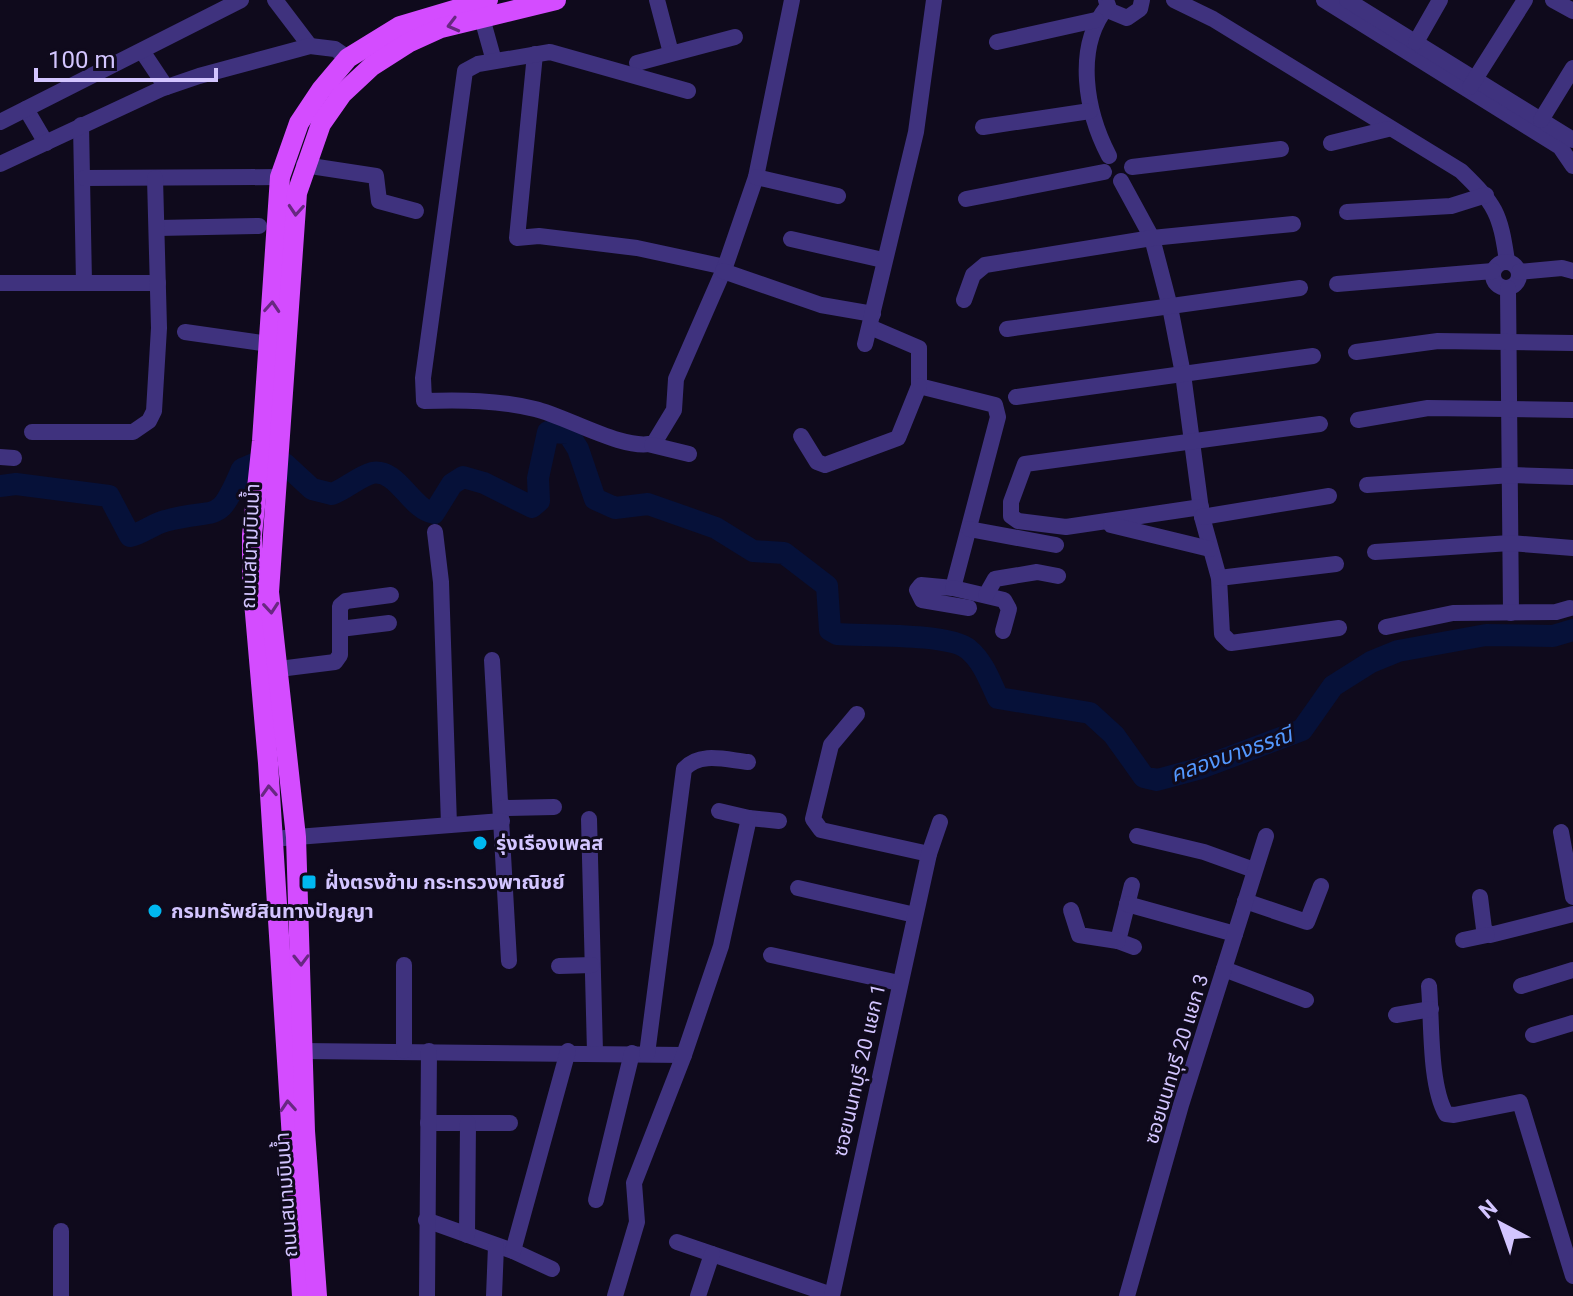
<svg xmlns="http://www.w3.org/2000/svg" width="1573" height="1296" font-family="Roboto,'Noto Sans Thai',sans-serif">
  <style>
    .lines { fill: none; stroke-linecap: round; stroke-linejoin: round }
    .river { stroke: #061139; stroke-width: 22 }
    .minor { stroke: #3f327e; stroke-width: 16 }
    .major { stroke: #d44cff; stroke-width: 20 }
    .oneway { stroke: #682882 }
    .poi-dot { fill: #00b8f0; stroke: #0f0a1c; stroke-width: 3 }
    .labels { text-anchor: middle; stroke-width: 6; stroke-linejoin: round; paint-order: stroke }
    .street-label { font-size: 20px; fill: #d3c5ff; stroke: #0f0a1c }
    .poi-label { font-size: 20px; font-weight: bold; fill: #d3c5ff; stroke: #0f0a1c; text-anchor: start }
    .water-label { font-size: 22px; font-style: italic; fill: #5398ff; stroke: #0f0a1c }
  </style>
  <rect width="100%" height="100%" fill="#0f0a1c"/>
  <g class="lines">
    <!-- river -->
    <path class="river" d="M0,486L16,484L109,496L130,536C143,533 153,524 165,521C219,506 217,528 242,469L256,463L285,464L312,489L332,494C346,489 358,477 372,473C398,468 410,509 434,513L452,484L463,477L484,483L532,507L539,501L538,478L548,432L568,433L578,449L595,499L615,508L648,504L716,528L753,551L784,553L827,586L830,630L837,634C865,636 949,633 968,649C983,661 990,681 998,698L1090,713L1114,735L1144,777L1157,780L1198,769L1302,730L1333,686L1371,662L1398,651L1486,635L1553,636L1573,630"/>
    <!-- minor -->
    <g class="minor">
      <polyline points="275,0 310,46"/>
      <polyline points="657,0 671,53"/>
      <polyline points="1106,0 1110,11 1127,18 1140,9 1142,0"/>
      <path d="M1174,0L1213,19L1461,171C1496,205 1500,213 1507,261"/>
      <polyline points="1324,0 1560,147 1573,166"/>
      <polyline points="1347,0 1573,140"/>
      <polyline points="1553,0 1573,11"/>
      <path d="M1107,7C1074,48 1086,112 1109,156"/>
      <polyline points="482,18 494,61"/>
      <polyline points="997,42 1096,20"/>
      <polyline points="1416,42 1440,0"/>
      <polyline points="142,51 166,87"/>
      <polyline points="535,54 517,238 539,236 637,248 725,267"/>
      <polyline points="637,63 735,37"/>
      <polyline points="1470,87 1525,0"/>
      <path d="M688,91L550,52L478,64L465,71L423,378L424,401C462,400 498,400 535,409C566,416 625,452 654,443L674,410L676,379L725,267L756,177L792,0"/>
      <polyline points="26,109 46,143"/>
      <polyline points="1541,120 1573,68"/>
      <polyline points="0,122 241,0"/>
      <polyline points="81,125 84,283"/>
      <polyline points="983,127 1090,111"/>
      <polyline points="1331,143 1388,129"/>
      <polyline points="0,164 161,89 199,76 310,46 335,49 348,58"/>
      <polyline points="304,165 376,176 379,201 416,211"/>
      <polyline points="1132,167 1281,149"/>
      <polyline points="756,177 838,196"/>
      <polyline points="84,178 280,177"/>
      <polyline points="1121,181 1152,238 1170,307 1183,374 1202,517 1219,578 1222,634 1231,643 1339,628"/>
      <polyline points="966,199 1104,172"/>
      <polyline points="1347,212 1451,206 1486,195"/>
      <polyline points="158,228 259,226"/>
      <polyline points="791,239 883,260"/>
      <circle cx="1506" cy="275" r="13"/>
      <polyline points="723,271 821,305 873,314"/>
      <polyline points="1519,272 1562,268 1573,271"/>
      <polyline points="0,283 158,283"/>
      <polyline points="1337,284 1493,271"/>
      <polyline points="1508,288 1511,613"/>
      <polyline points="964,300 973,275 985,265 1152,238 1293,224"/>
      <polyline points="870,327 919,348 919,386 995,405 998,417 953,588 921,585 917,590 922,600 969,608"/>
      <polyline points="1007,329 1300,288"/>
      <polyline points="185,332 269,344"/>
      <polyline points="865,344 916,132 934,0"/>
      <polyline points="1356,352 1438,341 1573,343"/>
      <polyline points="1016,397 1313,356"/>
      <polyline points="1358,420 1428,408 1573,410"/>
      <polyline points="32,432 133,432 149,421 154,411 159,328 155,178"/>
      <polyline points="801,436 817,462 825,465 898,438 919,386"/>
      <polyline points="652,445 689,454"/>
      <polyline points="0,457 14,458"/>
      <polyline points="1367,485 1512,475 1573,477"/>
      <polyline points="1201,507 1066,527 1018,521 1011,516 1011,502 1025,464 1320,424"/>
      <polyline points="1202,517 1329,496"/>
      <polyline points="1111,525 1210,549"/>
      <polyline points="969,529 1056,545"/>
      <polyline points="435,532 441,582 449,825"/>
      <polyline points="1375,552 1510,543 1573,548"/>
      <polyline points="1219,578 1336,564"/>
      <polyline points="953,588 1004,600 1009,609 1003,631"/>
      <polyline points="986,595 995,579 1037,572 1058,576"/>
      <polyline points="1386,627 1453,613 1556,612 1570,608"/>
      <polyline points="340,629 389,623"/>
      <polyline points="492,660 509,961"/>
      <polyline points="279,669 335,662 340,655 340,606 346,601 391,595"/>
      <polyline points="857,714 831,745 813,819 821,830 929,854"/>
      <polyline points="502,808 554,807"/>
      <polyline points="749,818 779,821"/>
      <polyline points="589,819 595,1052"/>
      <polyline points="1561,832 1573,897"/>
      <polyline points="1137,836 1204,852 1254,870"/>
      <polyline points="284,838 502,821"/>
      <polyline points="1132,885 1118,941 1134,947"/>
      <polyline points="798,888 915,915"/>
      <polyline points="1480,897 1484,929 1490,935 1573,914"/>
      <polyline points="1245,901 1307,922 1321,886"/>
      <polyline points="1127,904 1235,934"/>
      <polyline points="1071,910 1079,935 1118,941"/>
      <polyline points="1463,940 1487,935"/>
      <polyline points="771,955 899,983"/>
      <polyline points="559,966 592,965"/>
      <polyline points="1224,969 1306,1000"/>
      <path d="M1429,986C1432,1021 1429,1084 1446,1114L1454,1115L1520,1102L1573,1276"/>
      <polyline points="1521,986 1573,970"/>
      <polyline points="1396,1015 1431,1009"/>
      <polyline points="1533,1035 1573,1023"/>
      <polyline points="303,1051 684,1055"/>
      <polyline points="404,1051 404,965"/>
      <path d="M647,1054L684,769C700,751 727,760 748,762"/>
      <polyline points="428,1123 510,1123"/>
      <polyline points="596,1200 632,1053"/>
      <polyline points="426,1220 513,1251 552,1269"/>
      <polyline points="61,1231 61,1296"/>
      <polyline points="467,1235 468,1123"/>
      <polyline points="677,1242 832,1295"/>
      <polyline points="513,1251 568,1051"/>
      <polyline points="427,1296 429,1051"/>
      <polyline points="494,1296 496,1246"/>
      <polyline points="615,1296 637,1222 634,1183 684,1055 721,946 749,818 719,811"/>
      <polyline points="698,1296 712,1254"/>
      <polyline points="832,1296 929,854 940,822"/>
      <polyline points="1127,1296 1181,1105 1266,836"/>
    </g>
    <!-- major -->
    <g class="major">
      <polyline points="302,1296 268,763 252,579 252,535 262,441 280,177 299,123 321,90 348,58 400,26 488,0"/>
      <polyline points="317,1296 305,1131 296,837 269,592 297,193 321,124 342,94 372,66 408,43 441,28 556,0"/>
    </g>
  </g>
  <!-- one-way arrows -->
  <defs><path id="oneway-chevron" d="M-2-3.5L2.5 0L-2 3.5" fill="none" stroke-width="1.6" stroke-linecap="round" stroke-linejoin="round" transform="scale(2)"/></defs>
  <g class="oneway">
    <use href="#oneway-chevron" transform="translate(453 25) rotate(165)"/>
    <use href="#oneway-chevron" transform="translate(296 210) rotate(94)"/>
    <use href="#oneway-chevron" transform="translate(272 307) rotate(-86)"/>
    <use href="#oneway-chevron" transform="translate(271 608) rotate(85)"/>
    <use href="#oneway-chevron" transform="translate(269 791) rotate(-93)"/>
    <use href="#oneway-chevron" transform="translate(301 960) rotate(89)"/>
    <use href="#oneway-chevron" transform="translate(288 1106) rotate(-94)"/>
  </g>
  <!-- markers -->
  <g class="poi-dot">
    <circle cx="480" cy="843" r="8"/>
    <rect x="301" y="874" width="16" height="16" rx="4"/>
    <circle cx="155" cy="911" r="8"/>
  </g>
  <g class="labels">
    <!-- street labels -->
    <g class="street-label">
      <text transform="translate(250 546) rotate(-88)" y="7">ถนนสนามบินน้ำ</text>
      <text transform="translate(1176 1059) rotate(-73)" y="7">ซอยนนทบุรี 20 แยก 3</text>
      <text transform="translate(859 1070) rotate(-77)" y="7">ซอยนนทบุรี 20 แยก 1</text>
      <text transform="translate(286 1195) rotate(-94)" y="7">ถนนสนามบินน้ำ</text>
    </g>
    <!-- poi labels -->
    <g class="poi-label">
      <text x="496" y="850">รุ่งเรืองเพลส</text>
      <text x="325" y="889">ฝั่งตรงข้าม กระทรวงพาณิชย์</text>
      <text x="171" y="918">กรมทรัพย์สินทางปัญญา</text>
    </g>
    <!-- water labels -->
    <g class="water-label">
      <text transform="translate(1231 754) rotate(-19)" y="8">คลองบางธรณี</text>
    </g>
  </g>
  <!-- north arrow -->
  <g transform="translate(1501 1224) rotate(319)" stroke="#0f0a1c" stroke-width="6" paint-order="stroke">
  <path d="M0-6L14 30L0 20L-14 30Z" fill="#d3c5ff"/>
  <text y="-12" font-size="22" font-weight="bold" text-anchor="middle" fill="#d3c5ff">N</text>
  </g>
  <!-- scale -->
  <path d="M36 68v12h180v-12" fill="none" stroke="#d3c5ff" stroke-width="4"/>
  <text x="48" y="68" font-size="24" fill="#d3c5ff" stroke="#0f0a1c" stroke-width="6" paint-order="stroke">100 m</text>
</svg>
